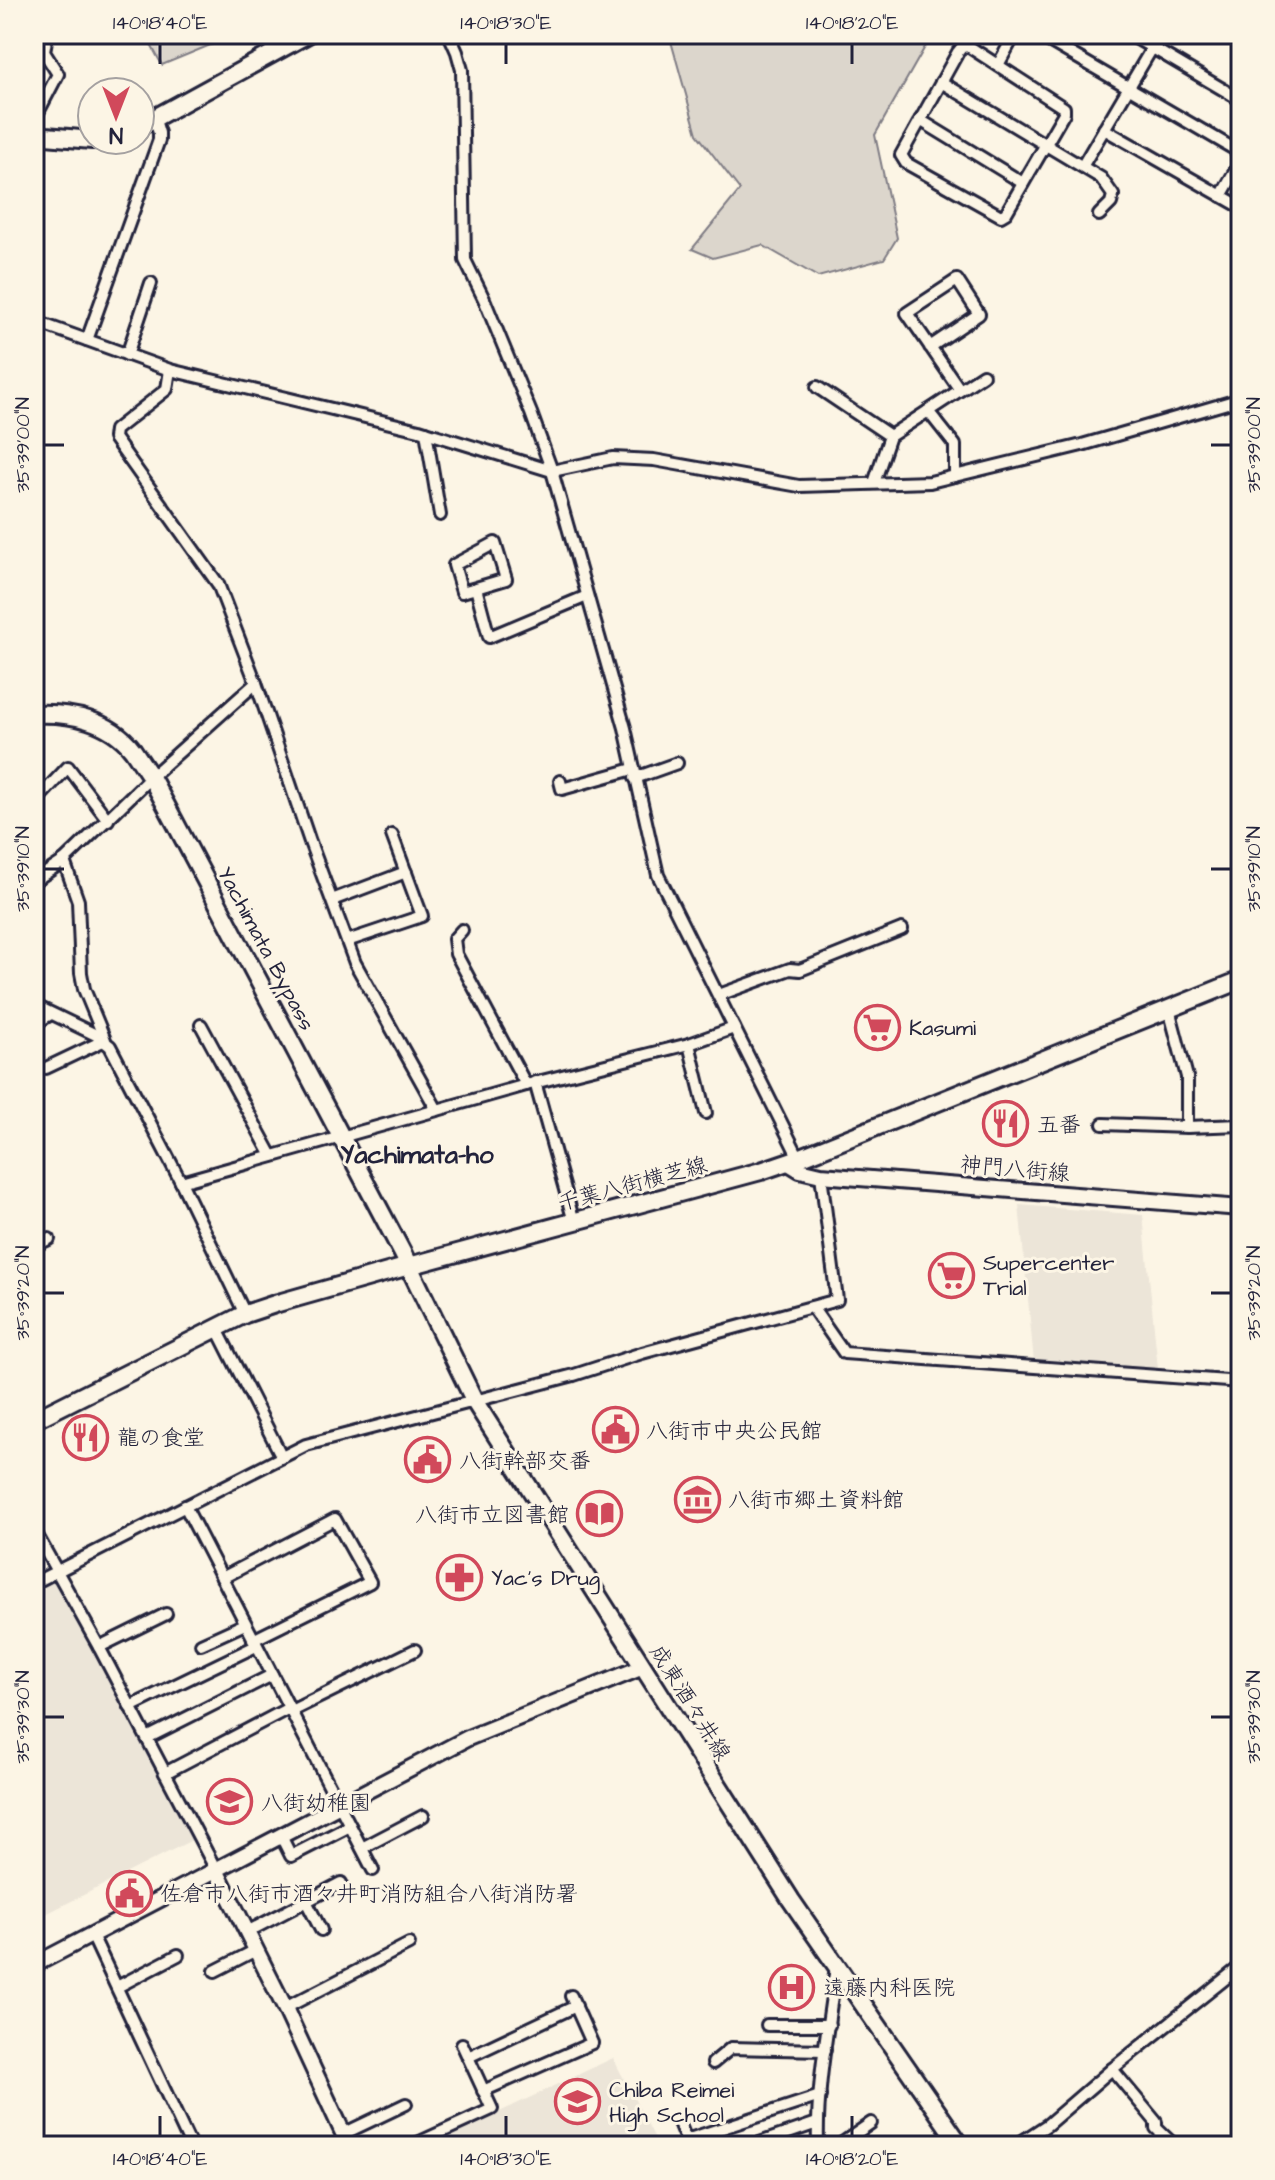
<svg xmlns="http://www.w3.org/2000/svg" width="1275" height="2180" font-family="'Architects Daughter','Klee One',sans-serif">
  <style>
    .built { fill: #ece5d8 }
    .green { fill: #dcd6cc; stroke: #7f7c84; stroke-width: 2 }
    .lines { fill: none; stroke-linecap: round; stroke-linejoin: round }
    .street-casing { stroke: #22223b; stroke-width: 16 }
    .secondary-casing { stroke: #22223b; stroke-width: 20 }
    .primary-casing { stroke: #22223b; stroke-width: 22 }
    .street { stroke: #fcf5e5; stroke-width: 10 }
    .secondary { stroke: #fcf5e5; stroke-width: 14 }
    .primary { stroke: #fcf5e5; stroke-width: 16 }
    .ticks { fill: none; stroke: #22223b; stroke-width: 3 }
    .labels { text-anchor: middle; stroke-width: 6; stroke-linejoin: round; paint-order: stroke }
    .street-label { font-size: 22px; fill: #22223b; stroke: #fcf5e5 }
    .poi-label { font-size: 22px; fill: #22223b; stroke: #fcf5e5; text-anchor: start }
    .quarter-label { font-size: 26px; font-weight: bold; fill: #22223b; stroke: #fcf5e5 }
    .neatline { fill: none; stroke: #22223b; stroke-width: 3 }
    .ticks-label { font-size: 20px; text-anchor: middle; fill: #22223b }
  </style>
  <rect width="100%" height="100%" fill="#fcf5e5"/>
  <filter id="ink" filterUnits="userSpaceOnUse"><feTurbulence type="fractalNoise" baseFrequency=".0125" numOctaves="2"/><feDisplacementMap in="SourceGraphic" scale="16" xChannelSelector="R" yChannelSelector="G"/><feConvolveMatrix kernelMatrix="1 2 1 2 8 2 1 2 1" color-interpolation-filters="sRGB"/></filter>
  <g filter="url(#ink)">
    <!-- built -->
    <g class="built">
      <polygon points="1019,1205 1143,1215 1158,1369 1034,1362"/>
      <polygon points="56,1581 194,1839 34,1920 34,1592"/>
      <polygon points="613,2058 659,2146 428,2146"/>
    </g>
    <!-- green -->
    <g class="green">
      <polygon points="145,34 237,34 162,65"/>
      <polygon points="669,34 940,34 925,47 875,135 897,238 884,259 818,277 762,245 713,258 692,249 740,190 697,134"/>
    </g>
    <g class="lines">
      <defs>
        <g id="street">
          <polyline points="449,34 457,52 462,70 465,260 484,299 531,413 552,471 625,728 658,875 799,1158"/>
          <polyline points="1037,34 1241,153"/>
          <polyline points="1129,34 1241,100"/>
          <polygon points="968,46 1064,108 1064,113 1006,213 1001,216 906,163 901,155 958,52 962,47"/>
          <polyline points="998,65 1015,34"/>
          <polyline points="941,82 1101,178 1113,195 1111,203 1099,215"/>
          <polyline points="34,120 58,74 44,52 47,34"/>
          <polyline points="920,120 1023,183"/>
          <polyline points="1104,129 1241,207"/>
          <polyline points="1083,165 1152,48"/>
          <polyline points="1221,196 1241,161"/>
          <polyline points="34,321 170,370 419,430 552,471 613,458 654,460 799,486 930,482 1082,445 1241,399"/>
          <polyline points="87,340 159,140 159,133 155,120"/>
          <polyline points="930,347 979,314 957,280 907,313 960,390"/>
          <polyline points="127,355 151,283"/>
          <polyline points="170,370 167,389 115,430 114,438 218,584 256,683 310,842 355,963 437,1110"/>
          <polyline points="817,387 890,436"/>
          <polyline points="928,411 955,445 955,476"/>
          <polyline points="426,432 440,515"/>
          <polyline points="874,483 890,436 983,375"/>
          <polyline points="476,588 462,592 454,565 495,543 506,579 476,588 489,637 587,596"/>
          <polyline points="635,778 677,763"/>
          <polyline points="560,781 562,789 633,769"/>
          <polyline points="34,803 68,767 108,820"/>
          <polyline points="34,881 64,861 151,777 256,683"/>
          <polyline points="332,900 406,872"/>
          <polyline points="462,930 454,939 456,954 526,1085"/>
          <polyline points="347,941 422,916 392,835"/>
          <polyline points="719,995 790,969 800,970 902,929"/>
          <polyline points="34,1005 96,1035 110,1046 181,1182 245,1314"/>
          <polyline points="1169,1009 1187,1077 1187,1127"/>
          <polyline points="34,1024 51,1014"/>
          <polyline points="201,1025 272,1156"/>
          <polyline points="689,1044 706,1113"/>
          <polyline points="46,1068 105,1040 84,989 81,973 78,901 64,861"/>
          <polyline points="535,1082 574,1222"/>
          <polyline points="1103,1124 1187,1127 1241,1125"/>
          <polyline points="181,1182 526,1085 689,1044 734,1028"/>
          <polyline points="34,1246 49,1239"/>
          <polyline points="812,1307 844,1353 1241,1382"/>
          <polyline points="216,1327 282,1457"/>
          <polyline points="185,1506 373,1870"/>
          <polyline points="34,1530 99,1647 216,1870"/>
          <polyline points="222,1578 335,1519 370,1582 253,1640"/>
          <polyline points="34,1583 306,1445 574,1375 642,1353 837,1300 821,1175"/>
          <polyline points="201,1644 245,1624"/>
          <polyline points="99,1647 166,1614"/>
          <polyline points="130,1707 256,1646"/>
          <polyline points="291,1711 415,1650"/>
          <polyline points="147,1738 272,1675"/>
          <polyline points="165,1773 289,1708"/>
          <polyline points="281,1836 291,1856 350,1826"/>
          <polyline points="362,1848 423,1816"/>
          <polyline points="306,1901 321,1930"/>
          <polyline points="247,1932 341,1883"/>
          <polyline points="92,1935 191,2146"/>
          <polyline points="215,1971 256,1950"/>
          <polyline points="117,1987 178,1955"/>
          <polyline points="285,2008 409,1944"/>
          <polyline points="767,2025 829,2025"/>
          <polyline points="468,2057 576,2006"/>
          <polyline points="713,2063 731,2048 825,2050"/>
          <polyline points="1112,2069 1156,2122 1156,2128 1175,2146"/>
          <polyline points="483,2091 592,2043 571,1996"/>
          <polyline points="678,2120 686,2140 820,2096"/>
          <polyline points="343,2134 406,2104"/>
          <polyline points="411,2146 492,2109 462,2044"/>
          <polyline points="751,2146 817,2123"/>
          <path d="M818,2146C816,2086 829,2025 836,1966"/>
          <polyline points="838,2146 871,2123"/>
          <polyline points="1015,2146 1047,2125 1112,2069 1241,1966"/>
        </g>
        <g id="secondary">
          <polyline points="787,1162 800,1170 821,1175 1241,1208"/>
          <polyline points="216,1870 285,2008 349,2146"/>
          <polyline points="34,1965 468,1738 643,1667"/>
        </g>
        <g id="primary">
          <polyline points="140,126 308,34"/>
          <polyline points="34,135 92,140"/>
          <path d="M34,714C70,712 110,720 133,750C139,759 145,768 151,777L402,1252L475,1402L791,1900L961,2146"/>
          <polyline points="34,1420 245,1314 278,1303 409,1266 761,1171 799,1158 1241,980"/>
        </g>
      </defs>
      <!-- street casing -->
      <use href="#street" class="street-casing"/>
      <!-- secondary casing -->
      <use href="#secondary" class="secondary-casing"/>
      <!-- primary casing -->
      <use href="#primary" class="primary-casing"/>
      <!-- street -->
      <use href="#street" class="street"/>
      <!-- secondary -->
      <use href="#secondary" class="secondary"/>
      <!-- primary -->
      <use href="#primary" class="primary"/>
    </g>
  </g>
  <!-- ticks -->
  <path class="ticks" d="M160,44V64M506,44V64M852,44V64M44,445H64M1211,445H1231M44,869H64M1211,869H1231M44,1293H64M1211,1293H1231M44,1717H64M1211,1717H1231M160,2116V2136M506,2116V2136M852,2116V2136"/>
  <!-- icons -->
  <defs>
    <symbol id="supermarket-ring" viewBox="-11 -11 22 22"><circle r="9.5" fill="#fcf5e5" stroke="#d1495b" stroke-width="1.5"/><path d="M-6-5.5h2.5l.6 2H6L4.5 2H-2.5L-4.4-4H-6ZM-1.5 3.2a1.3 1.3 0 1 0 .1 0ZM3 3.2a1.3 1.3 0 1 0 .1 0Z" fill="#d1495b"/></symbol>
    <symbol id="restaurant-ring" viewBox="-11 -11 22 22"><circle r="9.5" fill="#fcf5e5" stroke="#d1495b" stroke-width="1.5"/><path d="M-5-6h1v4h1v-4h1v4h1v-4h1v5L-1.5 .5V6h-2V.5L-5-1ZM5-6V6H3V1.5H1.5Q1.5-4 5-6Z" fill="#d1495b"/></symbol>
    <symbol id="civic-ring" viewBox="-11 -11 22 22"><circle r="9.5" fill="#fcf5e5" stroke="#d1495b" stroke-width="1.5"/><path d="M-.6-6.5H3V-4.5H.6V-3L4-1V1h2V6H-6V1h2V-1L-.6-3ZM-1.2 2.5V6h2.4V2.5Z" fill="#d1495b"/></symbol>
    <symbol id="museum-ring" viewBox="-11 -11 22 22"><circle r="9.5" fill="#fcf5e5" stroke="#d1495b" stroke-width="1.5"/><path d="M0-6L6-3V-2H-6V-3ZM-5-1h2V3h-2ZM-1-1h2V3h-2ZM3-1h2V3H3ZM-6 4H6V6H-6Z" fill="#d1495b"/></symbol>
    <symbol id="library-ring" viewBox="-11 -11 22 22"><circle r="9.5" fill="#fcf5e5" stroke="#d1495b" stroke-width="1.5"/><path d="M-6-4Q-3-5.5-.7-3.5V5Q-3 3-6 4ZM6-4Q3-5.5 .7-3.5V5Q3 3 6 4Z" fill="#d1495b"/></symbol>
    <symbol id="pharmacy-ring" viewBox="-11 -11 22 22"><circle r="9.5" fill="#fcf5e5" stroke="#d1495b" stroke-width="1.5"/><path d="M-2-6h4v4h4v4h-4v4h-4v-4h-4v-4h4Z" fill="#d1495b"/></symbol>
    <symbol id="school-ring" viewBox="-11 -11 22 22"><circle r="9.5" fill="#fcf5e5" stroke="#d1495b" stroke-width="1.5"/><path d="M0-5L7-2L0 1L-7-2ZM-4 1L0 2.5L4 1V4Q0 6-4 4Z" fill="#d1495b"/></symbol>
    <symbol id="hospital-ring" viewBox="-11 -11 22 22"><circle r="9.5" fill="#fcf5e5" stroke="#d1495b" stroke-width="1.5"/><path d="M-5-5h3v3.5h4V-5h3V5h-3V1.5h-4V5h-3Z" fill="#d1495b"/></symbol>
  </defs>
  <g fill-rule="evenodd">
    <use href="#supermarket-ring" x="852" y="1002" width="51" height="51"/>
    <use href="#restaurant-ring" x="980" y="1098" width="51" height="51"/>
    <use href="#supermarket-ring" x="926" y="1250" width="51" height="51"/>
    <use href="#civic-ring" x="590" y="1404" width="51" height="51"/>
    <use href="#restaurant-ring" x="60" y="1412" width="51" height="51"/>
    <use href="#civic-ring" x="402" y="1434" width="51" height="51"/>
    <use href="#museum-ring" x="672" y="1474" width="51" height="51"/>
    <use href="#library-ring" x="574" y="1488" width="51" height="51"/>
    <use href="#pharmacy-ring" x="434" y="1552" width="51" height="51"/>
    <use href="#school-ring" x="204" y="1776" width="51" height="51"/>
    <use href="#civic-ring" x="104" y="1868" width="51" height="51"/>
    <use href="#hospital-ring" x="766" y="1962" width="51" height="51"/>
    <use href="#school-ring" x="552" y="2076" width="51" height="51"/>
  </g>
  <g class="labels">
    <!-- street labels -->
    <g class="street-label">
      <text transform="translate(267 948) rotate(62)" y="8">Yachimata Bypass</text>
      <text transform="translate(1015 1168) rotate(5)" y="8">神門八街線</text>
      <text transform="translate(632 1183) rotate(-15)" y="8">千葉八街横芝線</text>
      <text transform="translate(691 1702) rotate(58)" y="8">成東酒々井線</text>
    </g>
    <!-- poi labels -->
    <g class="poi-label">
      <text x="909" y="1035">Kasumi</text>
      <text x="1037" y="1132">五番</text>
      <text x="983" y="1270">Supercenter<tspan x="983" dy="25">Trial</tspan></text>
      <text x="646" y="1438">八街市中央公民館</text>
      <text x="117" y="1445">龍の食堂</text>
      <text x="459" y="1468">八街幹部交番</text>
      <text x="728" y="1507">八街市郷土資料館</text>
      <text x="569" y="1522" text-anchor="end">八街市立図書館</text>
      <text x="491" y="1585">Yac's Drug</text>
      <text x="261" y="1810">八街幼稚園</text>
      <text x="160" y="1901">佐倉市八街市酒々井町消防組合八街消防署</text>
      <text x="823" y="1995">遠藤内科医院</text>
      <text x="609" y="2097">Chiba Reimei<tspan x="609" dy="25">High School</tspan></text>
    </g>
    <!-- quarter labels -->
    <g class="quarter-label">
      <text x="417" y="1163">Yachimata-ho</text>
    </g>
  </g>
  <!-- margin -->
  <rect width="1275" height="2180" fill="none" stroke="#fcf5e5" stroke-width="88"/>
  <!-- north arrow -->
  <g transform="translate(116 116) rotate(180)"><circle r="38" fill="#fcf5e5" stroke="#a5a1a1" stroke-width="2"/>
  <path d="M0-6L14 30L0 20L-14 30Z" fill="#d1495b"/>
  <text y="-12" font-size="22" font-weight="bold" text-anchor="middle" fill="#22223b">N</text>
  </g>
  <rect x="44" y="44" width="1187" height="2092" class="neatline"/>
  <g class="ticks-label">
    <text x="160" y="29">140°18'40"E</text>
    <text x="506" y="29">140°18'30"E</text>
    <text x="852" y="29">140°18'20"E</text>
    <text transform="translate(1253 445) rotate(-90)" y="7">35°39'00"N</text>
    <text transform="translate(22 445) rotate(-90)" y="7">35°39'00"N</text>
    <text transform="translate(22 869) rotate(-90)" y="7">35°39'10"N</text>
    <text transform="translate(1253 869) rotate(-90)" y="7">35°39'10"N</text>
    <text transform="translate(22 1293) rotate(-90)" y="7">35°39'20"N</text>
    <text transform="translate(1253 1293) rotate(-90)" y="7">35°39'20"N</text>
    <text transform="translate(22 1717) rotate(-90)" y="7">35°39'30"N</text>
    <text transform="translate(1253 1717) rotate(-90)" y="7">35°39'30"N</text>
    <text x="160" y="2165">140°18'40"E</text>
    <text x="506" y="2165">140°18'30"E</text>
    <text x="852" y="2165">140°18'20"E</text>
  </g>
</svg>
